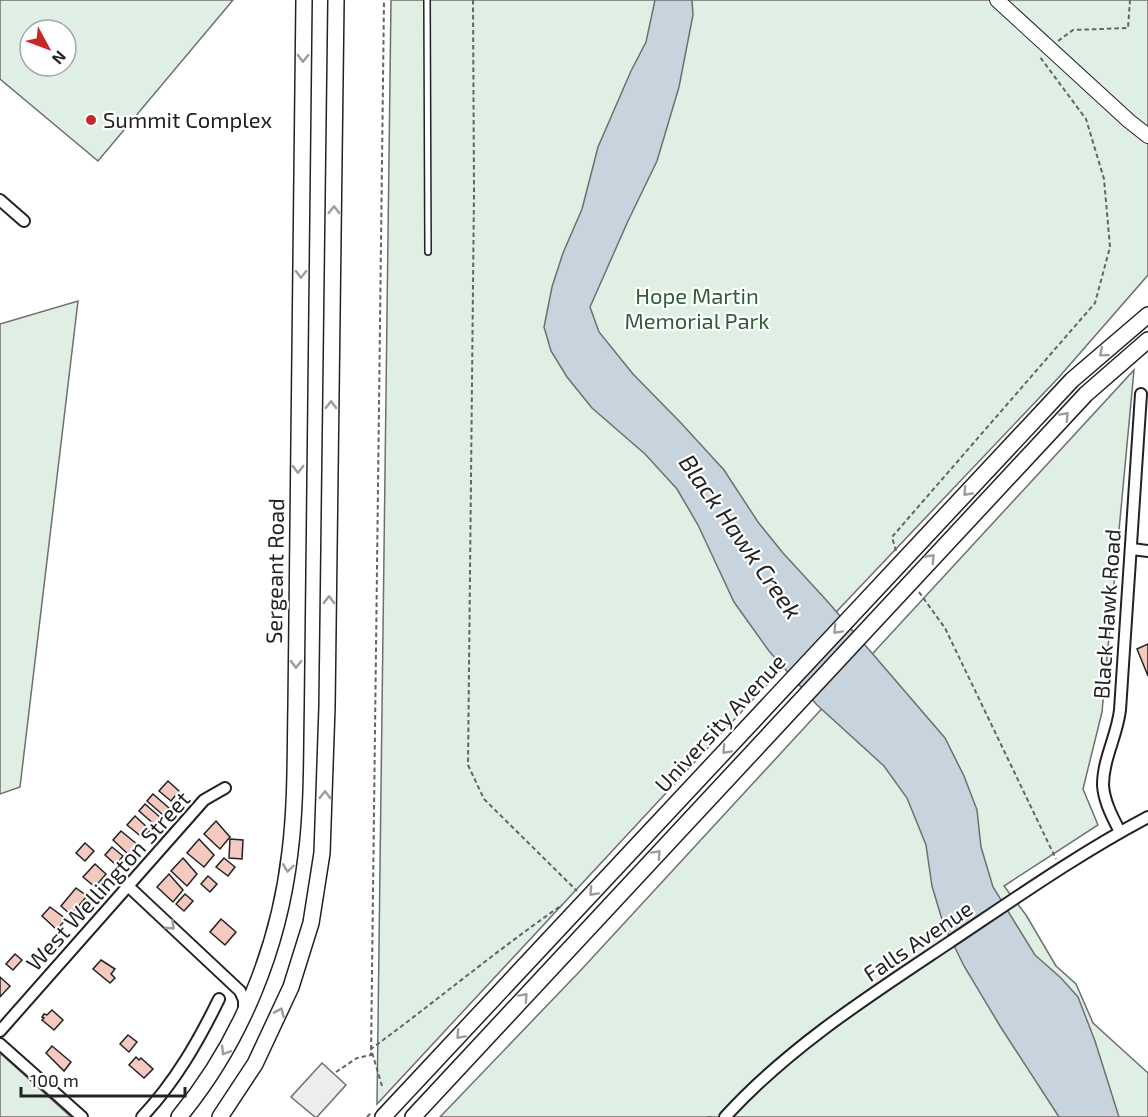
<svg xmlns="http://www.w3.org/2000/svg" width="1148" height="1117" font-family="'Exo 2',sans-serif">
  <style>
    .green { fill: #e0efe3; stroke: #6f6f6f; stroke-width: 1.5; fill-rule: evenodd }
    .parking { fill: #ededed; stroke: #6f6f6f; stroke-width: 1.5 }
    .water { fill: #c7d3dd; stroke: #6f6f6f; stroke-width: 1.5 }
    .building { fill: #f3c9c0; stroke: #222; stroke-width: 1.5 }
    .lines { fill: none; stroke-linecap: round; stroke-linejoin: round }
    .service-casing { stroke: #222; stroke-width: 8 }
    .minor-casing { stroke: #222; stroke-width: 14 }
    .secondary-casing { stroke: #222; stroke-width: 16 }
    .primary-casing { stroke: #222; stroke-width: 18 }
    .path { stroke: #646464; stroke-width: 2; stroke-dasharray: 4.5 3; stroke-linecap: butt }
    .service { stroke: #fff; stroke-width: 5 }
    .minor { stroke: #fff; stroke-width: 10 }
    .secondary { stroke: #fff; stroke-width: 14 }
    .primary { stroke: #fff; stroke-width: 15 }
    .oneway { stroke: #9c9c9c }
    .poi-dot { fill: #c62828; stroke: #fff; stroke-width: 2 }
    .labels { text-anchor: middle; stroke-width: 4.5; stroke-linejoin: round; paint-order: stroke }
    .poi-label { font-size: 22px; fill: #222; stroke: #fff; text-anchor: start }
    .park-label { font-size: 22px; fill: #2f5e38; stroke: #fff }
    .street-label { font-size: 22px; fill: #222; stroke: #fff }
    .water-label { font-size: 24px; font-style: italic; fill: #222; stroke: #fff }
  </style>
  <rect width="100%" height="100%" fill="#fff"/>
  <!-- green -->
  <g class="green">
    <path d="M0,0H233L98,161L0,79ZM30,30H66V66H30Z"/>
    <polygon points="391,0 1148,0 1148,275 1060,376 745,708 377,1104"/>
    <polygon points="78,301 20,787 0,794 0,324"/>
    <polygon points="1134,370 1102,712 1083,789 1098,825 1004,886 1026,915 1056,966 1076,984 1093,1023 1148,1073 1148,1117 440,1117 581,970"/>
    <polygon points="0,1054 1,1054 71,1117 0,1117"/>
  </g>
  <!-- parking -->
  <polygon class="parking" points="322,1063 346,1085 317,1117 315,1117 291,1097"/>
  <!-- water -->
  <polygon class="water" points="655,0 692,0 693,15 679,87 657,161 628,221 590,307 599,332 633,374 681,423 724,470 758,522 783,553 828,602 945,738 964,776 977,810 981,847 993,887 1035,955 1061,978 1078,997 1095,1041 1119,1117 1059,1117 1000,1026 964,966 943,923 932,886 926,845 907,798 884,766 817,705 769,651 734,602 698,525 677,489 645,454 592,408 567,377 551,351 544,327 552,287 563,253 582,209 598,147 631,71 646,42"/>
  <!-- building -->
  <g class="building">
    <polygon points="1148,644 1148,676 1137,649"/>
    <polygon points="168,781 179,791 171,801 159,791"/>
    <polygon points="153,794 169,808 163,815 147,801"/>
    <polygon points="145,804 161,818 155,825 139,811"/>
    <polygon points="135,816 150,830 143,838 127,825"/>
    <polygon points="216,821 230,837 220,849 204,834"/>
    <polygon points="121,831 138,845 129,855 113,840"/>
    <polygon points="199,839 214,855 204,867 187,853"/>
    <polygon points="230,839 243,840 242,859 229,858"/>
    <polygon points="85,843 94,851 85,861 76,853"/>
    <polygon points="112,847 123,856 116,865 105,855"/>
    <polygon points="183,858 197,874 187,886 171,871"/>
    <polygon points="224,858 235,867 228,876 216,867"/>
    <polygon points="95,864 106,874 95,887 83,877"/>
    <polygon points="169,874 183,890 173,902 157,887"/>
    <polygon points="208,876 217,884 210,892 201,884"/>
    <polygon points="76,888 87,896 71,915 61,906"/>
    <polygon points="185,894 193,901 184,911 176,904"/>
    <polygon points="50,907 66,919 57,930 42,916"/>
    <polygon points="221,919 236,932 225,945 210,932"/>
    <polygon points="15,954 22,960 13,970 6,964"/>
    <polygon points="101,960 115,969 111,974 115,978 110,983 93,969"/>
    <polygon points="0,977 10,986 0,997"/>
    <polygon points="52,1010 63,1020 54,1030 42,1020 44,1018 42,1017 44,1014 47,1015"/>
    <polygon points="128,1035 137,1042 129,1052 120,1044"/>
    <polygon points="52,1046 71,1062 64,1071 46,1053"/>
    <polygon points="136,1057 139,1060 141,1058 153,1069 144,1078 129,1065"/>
  </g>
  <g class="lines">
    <defs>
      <polyline id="service" points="427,0 428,252"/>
      <g id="minor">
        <polyline points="0,200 24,221"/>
        <polyline points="1132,549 1148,551"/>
        <path d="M1120,832C1113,818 1104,802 1103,785C1103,759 1117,736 1120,710C1128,604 1135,499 1141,394"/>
        <polyline points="128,886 240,991 244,1000 244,1011"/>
        <polyline points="0,1031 204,800 225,788"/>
        <polyline points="0,1044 82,1117"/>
        <path d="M142,1117C175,1082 198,1042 219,999"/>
        <path d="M725,1117C789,1047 869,996 947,944C1013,900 1078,854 1148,817"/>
      </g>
      <polyline id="secondary" points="997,0 1129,121 1148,136"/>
      <g id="primary">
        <path d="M179,1117C241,1042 279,948 290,852C296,804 295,755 296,707L304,0"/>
        <polyline points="220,1117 255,1064 291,987 311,923 322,853 327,707 336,0"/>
        <polyline points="383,1117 1072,380 1148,315"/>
        <polyline points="413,1117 1086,394 1148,340"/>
      </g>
    </defs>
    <!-- service casing -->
    <use href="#service" class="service-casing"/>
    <!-- minor casing -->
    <use href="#minor" class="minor-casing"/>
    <!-- secondary casing -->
    <use href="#secondary" class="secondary-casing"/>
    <!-- primary casing -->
    <use href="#primary" class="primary-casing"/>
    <!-- path -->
    <g class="path">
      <polyline points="473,0 474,191 468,765 484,799 577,891"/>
      <polyline points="1058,41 1073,30 1128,28 1130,0"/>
      <polyline points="896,551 892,537 1095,303 1110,247 1104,179 1086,119 1040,57"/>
      <polyline points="919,592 945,628 1056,859"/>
      <polyline points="336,1072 357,1058 371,1055 384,0"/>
      <path d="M382,1086L371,1049C435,1002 497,950 562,905"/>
      <polyline points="367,1117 372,1112"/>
      <polyline points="707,1117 715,1117"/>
    </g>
    <!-- service -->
    <use href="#service" class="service"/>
    <!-- minor -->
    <use href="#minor" class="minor"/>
    <!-- secondary -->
    <use href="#secondary" class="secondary"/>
    <!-- primary -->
    <use href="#primary" class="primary"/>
  </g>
  <!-- one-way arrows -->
  <defs><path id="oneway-chevron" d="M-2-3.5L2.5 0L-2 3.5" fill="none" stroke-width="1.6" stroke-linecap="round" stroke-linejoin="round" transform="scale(1.5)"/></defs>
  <g class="oneway">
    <use href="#oneway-chevron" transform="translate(303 58) rotate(91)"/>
    <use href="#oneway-chevron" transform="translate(334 210) rotate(-89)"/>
    <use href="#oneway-chevron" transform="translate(301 274) rotate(91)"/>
    <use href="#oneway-chevron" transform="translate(1103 353) rotate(140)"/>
    <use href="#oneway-chevron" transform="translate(331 405) rotate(-89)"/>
    <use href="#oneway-chevron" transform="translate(1065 416) rotate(-47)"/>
    <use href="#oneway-chevron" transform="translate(298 469) rotate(91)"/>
    <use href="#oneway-chevron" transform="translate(967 492) rotate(133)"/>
    <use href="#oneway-chevron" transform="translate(931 558) rotate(-47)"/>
    <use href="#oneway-chevron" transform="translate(329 600) rotate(-89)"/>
    <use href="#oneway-chevron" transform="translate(837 630) rotate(133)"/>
    <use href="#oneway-chevron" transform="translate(296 664) rotate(91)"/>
    <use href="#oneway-chevron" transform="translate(726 750) rotate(133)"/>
    <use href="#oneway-chevron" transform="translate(325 795) rotate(-89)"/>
    <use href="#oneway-chevron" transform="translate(657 854) rotate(-47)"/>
    <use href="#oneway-chevron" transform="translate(288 868) rotate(98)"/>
    <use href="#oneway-chevron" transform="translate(593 892) rotate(133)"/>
    <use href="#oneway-chevron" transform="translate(171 926) rotate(43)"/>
    <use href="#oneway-chevron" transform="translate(524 997) rotate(-47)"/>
    <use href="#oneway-chevron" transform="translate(280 1012) rotate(-66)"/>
    <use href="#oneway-chevron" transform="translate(460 1035) rotate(133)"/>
    <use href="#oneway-chevron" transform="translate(225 1051) rotate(121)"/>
  </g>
  <!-- markers -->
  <circle class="poi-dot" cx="91" cy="120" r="6"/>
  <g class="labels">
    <!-- poi labels -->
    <g class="poi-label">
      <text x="103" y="128">Summit Complex</text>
    </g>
    <!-- park labels -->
    <g class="park-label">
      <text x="697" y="304">Hope Martin<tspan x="697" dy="25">Memorial Park</tspan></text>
    </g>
    <!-- street labels -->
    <g class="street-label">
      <text transform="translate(275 571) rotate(-89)" y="8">Sergeant Road</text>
      <text transform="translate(1107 614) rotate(-86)" y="8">Black Hawk Road</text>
      <text transform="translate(720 723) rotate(-47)" y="8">University Avenue</text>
      <text transform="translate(108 881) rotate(-48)" y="8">West Wellington Street</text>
      <text transform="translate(918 941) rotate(-34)" y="8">Falls Avenue</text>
    </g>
    <!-- water labels -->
    <g class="water-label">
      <text transform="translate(740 537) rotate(55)" y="8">Black Hawk Creek</text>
    </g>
  </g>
  <!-- north arrow -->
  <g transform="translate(48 48) rotate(131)"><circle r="28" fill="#ffffff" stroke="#a7a7a7" stroke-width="1.5"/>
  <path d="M0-4.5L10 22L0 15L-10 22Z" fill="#c62828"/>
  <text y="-9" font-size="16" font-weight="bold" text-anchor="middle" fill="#222222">N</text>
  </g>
  <!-- scale -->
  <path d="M21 1087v9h164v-9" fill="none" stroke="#222222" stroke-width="3"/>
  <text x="30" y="1087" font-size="18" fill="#222222" stroke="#ffffff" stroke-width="4.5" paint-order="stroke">100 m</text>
</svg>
